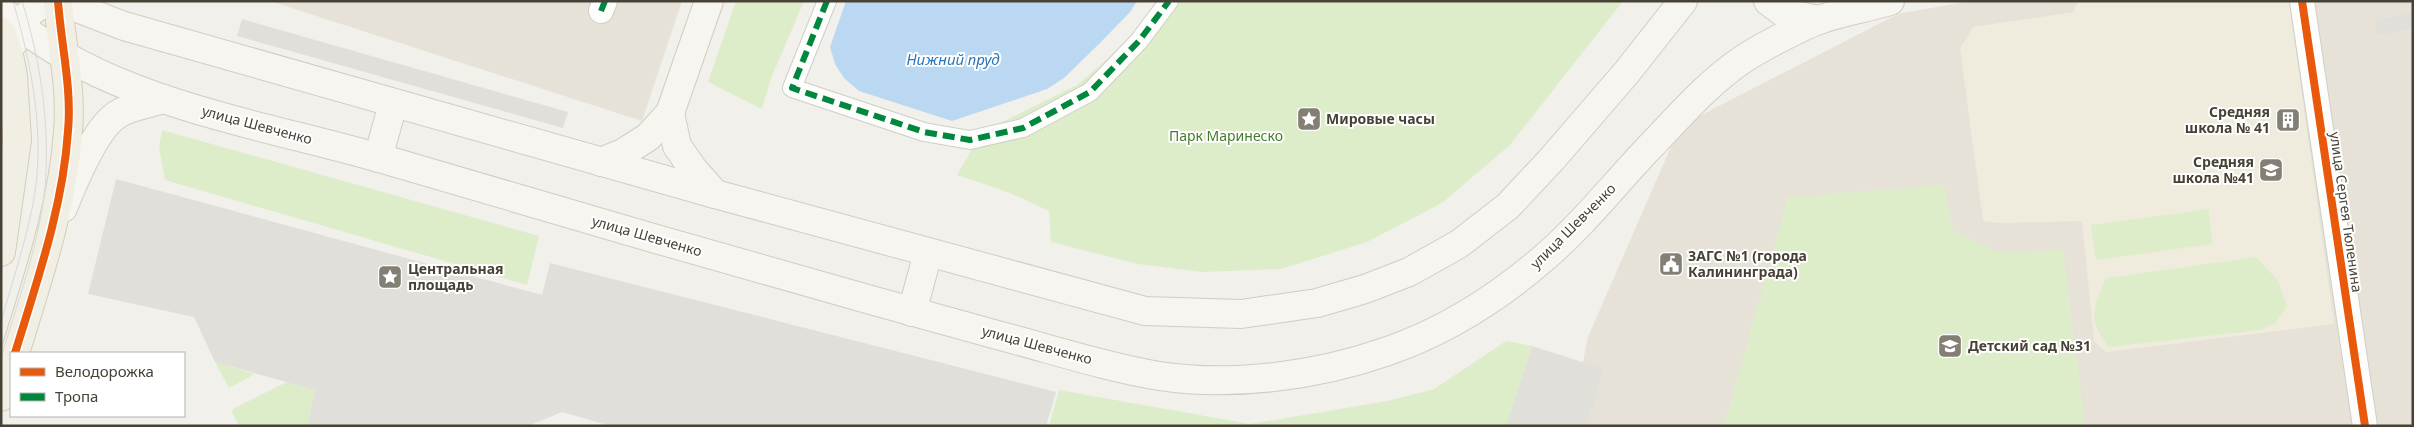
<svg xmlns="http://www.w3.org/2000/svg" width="2414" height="427" font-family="'Noto Sans',sans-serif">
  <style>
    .residential { fill: #e6e2d8 }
    .education { fill: #efecdd }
    .green { fill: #ddedca }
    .parking { fill: #e1dfda }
    .water { fill: #bad8f1 }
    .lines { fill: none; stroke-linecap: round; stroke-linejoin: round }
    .pedestrian-casing { stroke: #cfcec8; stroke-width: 20 }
    .minor-casing { stroke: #cfcec8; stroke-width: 26 }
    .secondary-casing { stroke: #d1cdc2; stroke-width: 30 }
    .primary-casing { stroke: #d4cdb8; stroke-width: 30 }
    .pedestrian { stroke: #fdfdfc; stroke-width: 18 }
    .minor { stroke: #fdfdfc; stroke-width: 24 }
    .secondary { stroke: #f7f5ef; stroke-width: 28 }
    .primary { stroke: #f1eee4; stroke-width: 28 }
    .tram { stroke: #d9d9d8; stroke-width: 1 }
    .quiet { stroke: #00873e; stroke-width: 6; stroke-dasharray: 12 6; stroke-linecap: butt }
    .cycleway-casing { stroke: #fff; stroke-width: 11 }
    .cycleway { stroke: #e8590c; stroke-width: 8 }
    .labels { text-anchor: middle; stroke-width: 4; stroke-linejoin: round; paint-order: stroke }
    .poi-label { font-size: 14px; font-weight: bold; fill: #484236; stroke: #fff; text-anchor: start }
    .street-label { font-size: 14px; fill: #484236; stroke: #fff }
    .park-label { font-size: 14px; fill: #427d27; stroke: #fff }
    .water-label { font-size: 15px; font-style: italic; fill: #2b75b9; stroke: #fff }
  </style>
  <rect width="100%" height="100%" fill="#f1f0eb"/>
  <!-- residential -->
  <g class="residential">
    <polygon points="270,1 682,1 642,121"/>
    <polygon points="1970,1 2413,1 2413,426 1570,426 1588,337 1680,126 1898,14"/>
  </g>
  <!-- education -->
  <polygon class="education" points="2078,1 2289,1 2334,324 2106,352 2094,341 2082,221 1999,223 1983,221 1960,48 1973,27 2073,12"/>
  <!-- green -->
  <g class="green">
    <polygon points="736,1 804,1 770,81 762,109 708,82"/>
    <polygon points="1160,1 1623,1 1510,145 1442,203 1367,242 1281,269 1203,272 1138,264 1051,242 1049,211 1010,193 957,175 982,132 1077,85 1126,43"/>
    <polygon points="162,130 539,236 527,285 165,180 159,147"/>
    <polygon points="1944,185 1953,231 1997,252 2063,250 2085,426 1724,426 1788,197"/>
    <polygon points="2209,209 2212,244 2096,260 2091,225"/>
    <path d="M2256,257L2278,281L2287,307L2275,323L2261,330L2109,347C2087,320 2093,308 2106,278Z"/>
    <polygon points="1506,341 1532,346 1506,426 1049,426 1059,390 1250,424 1388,401 1434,389"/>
    <polygon points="215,362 255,374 229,388"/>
    <polygon points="287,382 315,390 307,426 239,426 231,410"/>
  </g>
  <!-- parking -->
  <g class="parking">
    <polygon points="2413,13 2413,28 2377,35 2375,20"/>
    <polygon points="242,19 568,112 563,128 237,36"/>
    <polygon points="116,179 542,295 550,263 1056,392 1046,426 611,426 562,412 528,426 307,426 315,390 215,362 194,317 88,294"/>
    <polygon points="1532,346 1604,369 1586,426 1506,426"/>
  </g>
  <!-- water -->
  <polygon class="water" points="846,1 1137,1 1130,12 1101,42 1064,78 1047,89 952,121 859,91 844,78 835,64 830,47"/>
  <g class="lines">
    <defs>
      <polyline id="pedestrian" points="827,1 792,88 924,132 970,140 1023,128 1090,92 1139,41 1169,1"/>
      <g id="minor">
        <polyline points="2302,1 2365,426"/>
        <polyline points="601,11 605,1"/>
      </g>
      <g id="secondary">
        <polyline points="59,1 124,26 715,194 1145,311 1241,314 1317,303 1365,289 1409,272 1459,244 1508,206 1552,159 1627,72 1683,1"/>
        <polyline points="1768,1 1784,13 1819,20"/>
        <path d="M1,10C97,99 252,122 376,157C469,184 563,212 656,239C770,271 883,304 997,335C1051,349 1105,367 1159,376C1232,387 1316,376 1385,352C1444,332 1499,297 1545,257C1582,225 1613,186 1646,151C1677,119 1708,82 1745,58C1762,47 1800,27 1819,20C1841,12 1867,8 1890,1"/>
        <path d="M14,42C22,20 30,5 55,1"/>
        <polyline points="670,113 677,146 693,169 715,194"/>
        <polyline points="378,158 393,104"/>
        <polyline points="601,162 623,153 648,137 670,113 709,1"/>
        <path d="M63,208C73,183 95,128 118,114C130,106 149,104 163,99"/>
        <polyline points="912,312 928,253"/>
      </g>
      <g id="primary">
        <polyline points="1,32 9,55 13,76 17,140 1,252"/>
        <path d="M15,353C37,281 63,207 68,131C72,88 61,44 58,1"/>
        <polyline points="1,397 11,364"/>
      </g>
    </defs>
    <!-- pedestrian casing -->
    <use href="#pedestrian" class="pedestrian-casing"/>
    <!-- minor casing -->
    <use href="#minor" class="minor-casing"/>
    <!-- secondary casing -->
    <use href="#secondary" class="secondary-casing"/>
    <!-- primary casing -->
    <use href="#primary" class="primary-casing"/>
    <!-- pedestrian -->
    <use href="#pedestrian" class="pedestrian"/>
    <!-- minor -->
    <use href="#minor" class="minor"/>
    <!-- secondary -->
    <use href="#secondary" class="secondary"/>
    <!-- primary -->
    <use href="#primary" class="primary"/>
    <!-- tram -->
    <g class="tram">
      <path d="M1,322C12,283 25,244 33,204C46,137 32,66 13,1"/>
      <path d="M1,358C17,303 39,245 45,188C50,125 41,62 22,1"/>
    </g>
    <!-- quiet -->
    <g class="quiet">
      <polyline points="827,1 792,88 924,132 970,140 1023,128 1090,92 1139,41 1169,1"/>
      <polyline points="601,11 605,1"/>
    </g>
    <defs>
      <g id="cycleway">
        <polyline points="2302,1 2365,426"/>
        <path d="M15,353C37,281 63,207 68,131C72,88 61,44 58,1"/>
      </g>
    </defs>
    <!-- cycleway casing -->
    <use href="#cycleway" class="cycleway-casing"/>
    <!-- cycleway -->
    <use href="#cycleway" class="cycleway"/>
  </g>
  <!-- icons -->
  <defs>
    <symbol id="sight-square" viewBox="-11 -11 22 22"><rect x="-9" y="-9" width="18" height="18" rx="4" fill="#837f75" stroke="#fff"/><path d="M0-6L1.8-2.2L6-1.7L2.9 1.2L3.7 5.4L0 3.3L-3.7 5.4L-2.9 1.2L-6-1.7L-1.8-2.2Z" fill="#fff"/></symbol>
    <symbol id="building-square" viewBox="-11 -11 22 22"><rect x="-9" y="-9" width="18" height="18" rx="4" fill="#837f75" stroke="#fff"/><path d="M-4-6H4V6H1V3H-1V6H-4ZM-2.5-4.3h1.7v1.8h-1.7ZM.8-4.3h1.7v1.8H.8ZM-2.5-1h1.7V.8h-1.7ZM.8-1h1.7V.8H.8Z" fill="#fff"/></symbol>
    <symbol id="school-square" viewBox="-11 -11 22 22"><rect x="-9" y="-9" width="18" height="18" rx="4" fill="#837f75" stroke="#fff"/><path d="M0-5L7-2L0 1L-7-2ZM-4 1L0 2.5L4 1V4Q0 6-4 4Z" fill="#fff"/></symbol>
    <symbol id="civic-square" viewBox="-11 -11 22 22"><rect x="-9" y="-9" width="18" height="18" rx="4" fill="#837f75" stroke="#fff"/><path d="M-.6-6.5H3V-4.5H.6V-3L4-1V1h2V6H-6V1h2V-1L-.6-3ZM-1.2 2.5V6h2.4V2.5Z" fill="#fff"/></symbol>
  </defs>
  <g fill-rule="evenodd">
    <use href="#sight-square" x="1295" y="105" width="28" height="28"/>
    <use href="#building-square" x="2274" y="106" width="28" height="28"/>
    <use href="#school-square" x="2257" y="156" width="28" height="28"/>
    <use href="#civic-square" x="1657" y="250" width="28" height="28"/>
    <use href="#sight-square" x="376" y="263" width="28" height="28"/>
    <use href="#school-square" x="1936" y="332" width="28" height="28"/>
  </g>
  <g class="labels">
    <!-- poi labels -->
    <g class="poi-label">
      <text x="2270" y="117" text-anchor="end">Средняя<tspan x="2270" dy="16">школа № 41</tspan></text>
      <text x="1326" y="124">Мировые часы</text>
      <text x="2254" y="167" text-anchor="end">Средняя<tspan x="2254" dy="16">школа №41</tspan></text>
      <text x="1688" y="261">ЗАГС №1 (города<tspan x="1688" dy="16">Калининграда)</tspan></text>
      <text x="408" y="274">Центральная<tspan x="408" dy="16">площадь</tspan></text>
      <text x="1968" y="351">Детский сад №31</text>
    </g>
    <!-- street labels -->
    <g class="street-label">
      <text transform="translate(257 125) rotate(15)" y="5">улица Шевченко</text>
      <text transform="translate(2346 212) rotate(82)" y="5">улица Сергея Тюленина</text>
      <text transform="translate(1573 226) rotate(-45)" y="5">улица Шевченко</text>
      <text transform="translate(647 236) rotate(16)" y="5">улица Шевченко</text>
      <text transform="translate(1037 345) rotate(15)" y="5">улица Шевченко</text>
    </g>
    <!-- park labels -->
    <g class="park-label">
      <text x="1226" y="141">Парк Маринеско</text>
    </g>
    <!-- water labels -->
    <g class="water-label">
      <text x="953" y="65">Нижний пруд</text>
    </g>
  </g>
  <!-- border -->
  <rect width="2414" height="427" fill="none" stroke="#484236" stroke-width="5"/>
  <!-- legend -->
  <rect x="10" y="352" width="175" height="65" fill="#ffffff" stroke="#b6b3af"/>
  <rect x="20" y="368" width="25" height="8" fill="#e8590c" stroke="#b6b3af"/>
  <text x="55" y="377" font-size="15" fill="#484236">Велодорожка</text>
  <rect x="20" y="393" width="25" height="8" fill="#00873e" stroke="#b6b3af"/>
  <text x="55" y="402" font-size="15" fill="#484236">Тропа</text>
</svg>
